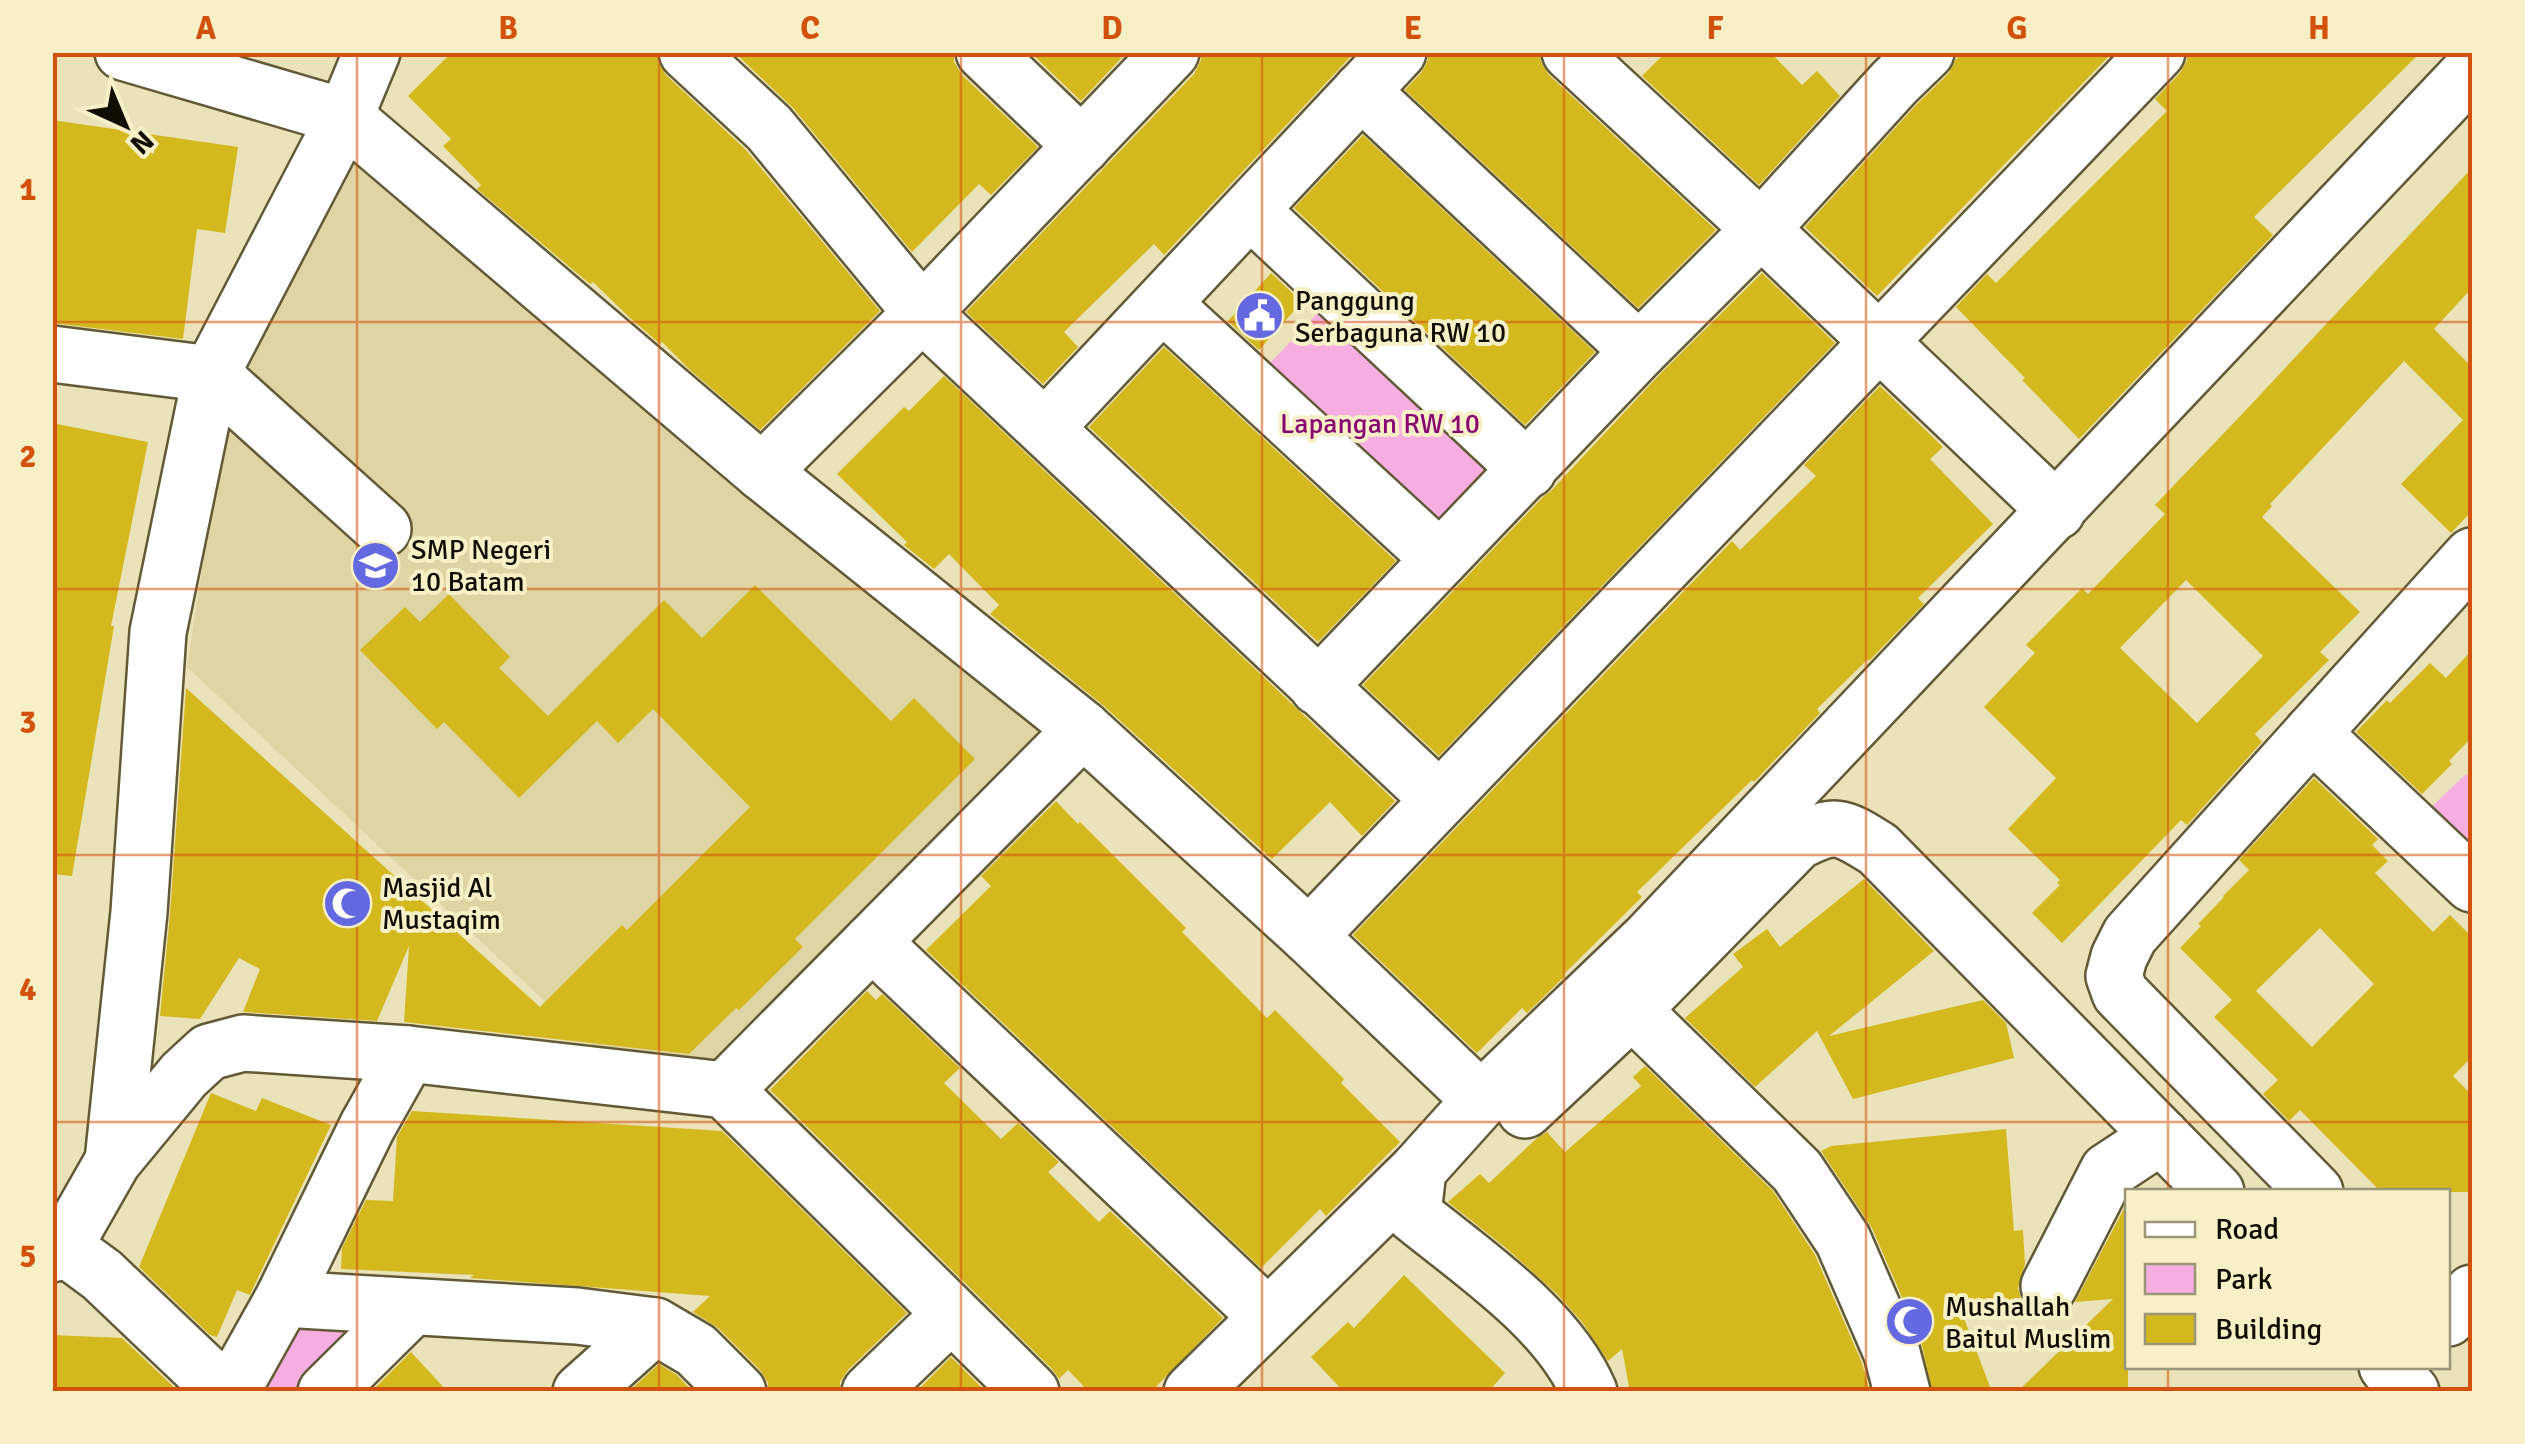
<svg xmlns="http://www.w3.org/2000/svg" width="2525" height="1444" font-family="Signika,sans-serif">
  <style>
    .built { fill: #dfd5a4 }
    .green { fill: #f6aee1 }
    .building { fill: #d4b91e; fill-rule: evenodd }
    .lines { fill: none; stroke-linecap: round; stroke-linejoin: round }
    .minor-casing { stroke: #625a36; stroke-width: 60 }
    .minor { stroke: #fff; stroke-width: 55 }
    .grid { fill: none; stroke: #d2510b; stroke-width: 2.5; stroke-opacity: 0.55 }
    .labels { text-anchor: middle; stroke-width: 8; stroke-linejoin: round; paint-order: stroke }
    .poi-label { font-size: 28px; fill: #100d02; stroke: #f7efc5; text-anchor: start }
    .park-label { font-size: 28px; fill: #890472; stroke: #f7efc5 }
    .neatline { fill: none; stroke: #d2510b; stroke-width: 4 }
    .grid-label { font-size: 32px; text-anchor: middle; font-weight: bold; fill: #d2510b }
  </style>
  <rect width="100%" height="100%" fill="#eae2b8"/>
  <!-- built -->
  <polygon class="built" points="376,121 1048,727 695,1084 627,1078 187,667 227,406"/>
  <!-- green -->
  <g class="green">
    <polygon points="1332,298 1508,465 1428,549 1252,382"/>
    <polygon points="2466,774 2472,781 2472,875 2419,819"/>
    <polygon points="305,1314 366,1327 307,1391 262,1392"/>
  </g>
  <!-- building -->
  <g class="building">
    <polygon points="452,52 657,52 658,62 666,75 746,150 880,311 760,430 690,370 662,342 660,344 630,318 593,282 590,284 477,189 481,185 443,146 451,139 408,96"/>
    <polygon points="734,52 954,52 954,62 962,75 1038,147 991,195 979,184 912,252 793,108"/>
    <polygon points="1030,52 1127,52 1081,101"/>
    <polygon points="1201,52 1355,52 1164,255 1154,244 1064,332 1078,347 1043,384 966,312 1194,74 1201,60"/>
    <polygon points="1428,52 1539,52 1541,62 1549,75 1716,230 1638,308 1405,90 1421,73 1428,60"/>
    <polygon points="1666,52 1770,52 1802,85 1817,71 1840,96 1759,185 1642,76"/>
    <polygon points="1963,52 2113,52 1877,296 1805,227 1917,104 1948,74 1956,59"/>
    <polygon points="2187,52 2421,52 2254,217 2273,235 2079,439 2022,380 2025,378 1956,307 1987,274 1996,283 2167,111 2155,99 2180,73 2187,60"/>
    <polygon points="52,120 238,147 225,233 197,229 183,339 52,323"/>
    <polygon points="1363,135 1595,352 1525,425 1294,208"/>
    <path d="M2472,168V288L2434,329L2472,367V511L2451,533L2401,484L2463,420L2404,361L2270,504L2272,506L2262,517L2360,612L2320,652L2329,660L2255,734L2262,742L2187,825L2181,820L2062,943L2032,913L2060,885L2057,883L2060,880L2008,829L2056,778L1984,707L2035,653L2026,645L2082,588L2088,594L2165,514L2155,505L2245,411ZM2186,580L2263,656L2197,723L2120,648Z"/>
    <polygon points="1271,273 1302,302 1259,350 1228,321"/>
    <polygon points="1762,273 1835,343 1439,756 1363,685 1544,496 1550,492 1661,373"/>
    <polygon points="1164,347 1396,561 1318,642 1089,427"/>
    <polygon points="944,376 1395,801 1362,836 1330,802 1272,859 1104,706 990,614 999,605 949,554 934,569 904,545 907,542 837,474 904,407 909,411"/>
    <polygon points="1880,386 1943,447 1930,459 1993,524 1918,598 1924,604 1869,661 1868,659 1817,709 1820,713 1754,782 1752,780 1637,892 1642,897 1564,974 1565,976 1527,1013 1522,1008 1477,1053 1353,935 1732,541 1740,550 1816,476 1804,465"/>
    <polygon points="52,423 148,442 111,626 114,626 72,876 52,874"/>
    <polygon points="755,585 891,721 914,698 975,759 795,939 803,947 739,1010 736,1008 689,1054 404,1022 409,946 377,1021 243,1012 260,969 239,958 200,1019 160,1016 170,914 186,688 540,1007 622,925 627,930 750,807 653,709 618,743 597,721 519,798 444,722 437,729 360,650 405,607 420,622 449,594 510,657 499,668 548,716 664,600 702,638"/>
    <polygon points="2472,650 2472,737 2449,761 2452,764 2422,794 2356,732 2387,700 2390,703 2430,663 2446,678"/>
    <path d="M2314,778L2378,839L2372,845L2388,861L2375,873L2433,932L2450,915L2472,937V1057L2453,1076L2472,1095V1192H2381L2300,1110L2289,1121L2263,1094L2278,1080L2214,1017L2232,1000L2180,948L2201,926L2198,924L2224,897L2223,896L2249,870L2239,860ZM2320,928L2374,984L2312,1047L2256,991Z"/>
    <polygon points="1056,801 1078,824 1080,822 1186,928 1182,932 1267,1018 1275,1010 1344,1079 1341,1083 1400,1142 1326,1216 1320,1209 1261,1268 926,950 991,886 981,876"/>
    <polygon points="1864,879 1934,951 1829,1036 1983,1000 2006,1023 2014,1058 1853,1099 1817,1031 1755,1087 1685,1018 1743,967 1733,954 1767,929 1780,947"/>
    <polygon points="867,991 876,1000 882,994 960,1068 944,1083 1001,1139 1018,1123 1059,1162 1048,1172 1099,1222 1110,1211 1223,1318 1151,1392 1089,1392 1068,1370 1059,1379 1053,1370 770,1090"/>
    <polygon points="1645,1066 1773,1191 1815,1255 1862,1363 1870,1392 1630,1392 1622,1349 1608,1361 1582,1322 1557,1294 1506,1248 1448,1202 1480,1174 1489,1183 1537,1138 1547,1132 1565,1152 1641,1086 1633,1077"/>
    <polygon points="211,1093 256,1111 262,1098 331,1125 255,1284 250,1295 237,1290 217,1337 210,1335 139,1267"/>
    <polygon points="412,1111 722,1131 907,1313 848,1370 840,1382 840,1392 768,1392 768,1383 760,1370 718,1328 693,1312 710,1296 470,1278 474,1275 341,1269 342,1248 366,1200 393,1201 397,1137"/>
    <polygon points="2006,1129 2014,1231 2023,1230 2025,1264 2018,1288 2022,1302 2027,1307 1962,1313 1992,1392 1932,1392 1921,1341 1872,1228 1821,1151 1831,1146"/>
    <polygon points="2128,1201 2128,1392 2017,1392 2113,1299 2075,1302"/>
    <polygon points="1404,1275 1505,1373 1488,1392 1344,1392 1311,1357 1348,1322 1354,1328"/>
    <polygon points="52,1335 122,1338 179,1392 52,1392"/>
    <polygon points="411,1352 448,1392 371,1392"/>
    <polygon points="951,1357 986,1392 916,1392"/>
    <polygon points="659,1364 677,1375 693,1392 628,1392"/>
  </g>
  <g class="lines">
    <defs>
      <g id="minor">
        <polyline points="123,52 345,117 762,472 1083,729 1309,936 1481,1100"/>
        <polyline points="687,52 769,128 922,313 1439,799"/>
        <polyline points="984,52 1082,146"/>
        <polyline points="1570,52 1761,229 2057,511"/>
        <polyline points="1361,91 1639,351"/>
        <polyline points="1251,211 1528,470"/>
        <polyline points="1163,304 1440,559"/>
        <polyline points="52,354 211,374 383,529"/>
        <polyline points="1045,428 1398,52"/>
        <polyline points="762,472 922,313 1171,52"/>
        <polyline points="1318,687 1639,351 1761,229 1895,82 1926,52"/>
        <polyline points="2312,733 2472,884"/>
        <polyline points="1309,936 2157,52"/>
        <polyline points="872,942 1267,1316"/>
        <polyline points="1641,976 1632,1010 1797,1171 1843,1240 1892,1353 1902,1392"/>
        <polyline points="725,1090 1083,729"/>
        <path d="M1525,1110L1632,1010L1797,842C1836,822 1841,826 1878,849L2216,1192"/>
        <polyline points="113,1161 139,912 158,632 211,374 345,117 372,52"/>
        <path d="M1418,1170L1413,1214C1473,1263 1558,1319 1589,1392"/>
        <polyline points="2315,1192 2120,993 2114,976 2119,957 2130,935 2472,556"/>
        <polyline points="52,1244 64,1247 102,1275 225,1392"/>
        <polyline points="52,1254 64,1247 113,1161 184,1075 209,1052 243,1043 408,1054 725,1090 1031,1392"/>
        <polyline points="2049,1286 2108,1171 2161,1136"/>
        <polyline points="283,1299 577,1316 655,1326 696,1350 738,1392"/>
        <polyline points="2448,1318 2472,1293"/>
        <polyline points="2387,1366 2411,1392"/>
        <polyline points="231,1392 283,1299 367,1127 408,1054"/>
        <polyline points="326,1392 412,1307"/>
        <polyline points="581,1392 655,1326"/>
        <polyline points="870,1392 951,1314"/>
        <polyline points="1192,1392 1418,1170 1481,1100 1650,938 2472,70"/>
      </g>
    </defs>
    <!-- minor casing -->
    <use href="#minor" class="minor-casing"/>
    <!-- minor -->
    <use href="#minor" class="minor"/>
  </g>
  <!-- grid -->
  <path class="grid" d="M357,52V1392M659,52V1392M961,52V1392M1262,52V1392M1564,52V1392M1866,52V1392M2168,52V1192M52,322H2472M52,589H2472M52,855H2472M52,1122H2472M2168,1366V1392"/>
  <!-- icons -->
  <defs>
    <symbol id="civic-disc" viewBox="-11 -11 22 22"><circle r="9.5" fill="#6569e1" stroke="#f7efc5"/><path d="M-.6-6.5H3V-4.5H.6V-3L4-1V1h2V6H-6V1h2V-1L-.6-3ZM-1.2 2.5V6h2.4V2.5Z" fill="#fff"/></symbol>
    <symbol id="school-disc" viewBox="-11 -11 22 22"><circle r="9.5" fill="#6569e1" stroke="#f7efc5"/><path d="M0-5L7-2L0 1L-7-2ZM-4 1L0 2.5L4 1V4Q0 6-4 4Z" fill="#fff"/></symbol>
    <symbol id="mosque-disc" viewBox="-11 -11 22 22"><circle r="9.5" fill="#6569e1" stroke="#f7efc5"/><path d="M3.5-4.9A6 6 0 1 0 3.5 4.9A5 5 0 1 1 3.5-4.9Z" fill="#fff"/></symbol>
  </defs>
  <g fill-rule="evenodd">
    <use href="#civic-disc" x="1232" y="288" width="55" height="55"/>
    <use href="#school-disc" x="348" y="538" width="55" height="55"/>
    <use href="#mosque-disc" x="320" y="876" width="55" height="55"/>
    <use href="#mosque-disc" x="1882" y="1294" width="55" height="55"/>
  </g>
  <g class="labels">
    <!-- poi labels -->
    <g class="poi-label">
      <text x="1295" y="310">Panggung<tspan x="1295" dy="32">Serbaguna RW 10</tspan></text>
      <text x="411" y="559">SMP Negeri<tspan x="411" dy="32">10 Batam</tspan></text>
      <text x="382" y="897">Masjid Al<tspan x="382" dy="32">Mustaqim</tspan></text>
      <text x="1945" y="1316">Mushallah<tspan x="1945" dy="32">Baitul Muslim</tspan></text>
    </g>
    <!-- park labels -->
    <g class="park-label">
      <text x="1380" y="433">Lapangan RW 10</text>
    </g>
  </g>
  <!-- border -->
  <rect width="2525" height="1444" fill="none" stroke="#f7efc5" stroke-width="110"/>
  <!-- legend -->
  <rect x="2125" y="1189" width="325" height="180" fill="#f7efc5" stroke="#9b9577" stroke-width="2.5"/>
  <rect x="2145" y="1222" width="50" height="15" fill="#ffffff" stroke="#9b9577" stroke-width="2.5"/>
  <text x="2215" y="1239" font-size="30" fill="#100d02">Road</text>
  <rect x="2145" y="1264" width="50" height="30" fill="#f6aee1" stroke="#9b9577" stroke-width="2.5"/>
  <text x="2215" y="1289" font-size="30" fill="#100d02">Park</text>
  <rect x="2145" y="1314" width="50" height="30" fill="#d4b91e" stroke="#9b9577" stroke-width="2.5"/>
  <text x="2215" y="1339" font-size="30" fill="#100d02">Building</text>
  <!-- north arrow -->
  <g transform="translate(125 125) rotate(136)" stroke="#f7efc5" stroke-width="8" paint-order="stroke">
  <path d="M0-8L18 38L0 25L-18 38Z" fill="#100d02"/>
  <text y="-15" font-size="28" font-weight="bold" text-anchor="middle" fill="#100d02">N</text>
  </g>
  <rect x="55" y="55" width="2415" height="1334" class="neatline"/>
  <g class="grid-label">
    <text x="206" y="39">A</text>
    <text x="508" y="39">B</text>
    <text x="810" y="39">C</text>
    <text x="1112" y="39">D</text>
    <text x="1413" y="39">E</text>
    <text x="1715" y="39">F</text>
    <text x="2017" y="39">G</text>
    <text x="2319" y="39">H</text>
    <text x="28" y="200">1</text>
    <text x="28" y="467">2</text>
    <text x="28" y="733">3</text>
    <text x="28" y="1000">4</text>
    <text x="28" y="1267">5</text>
  </g>
</svg>
